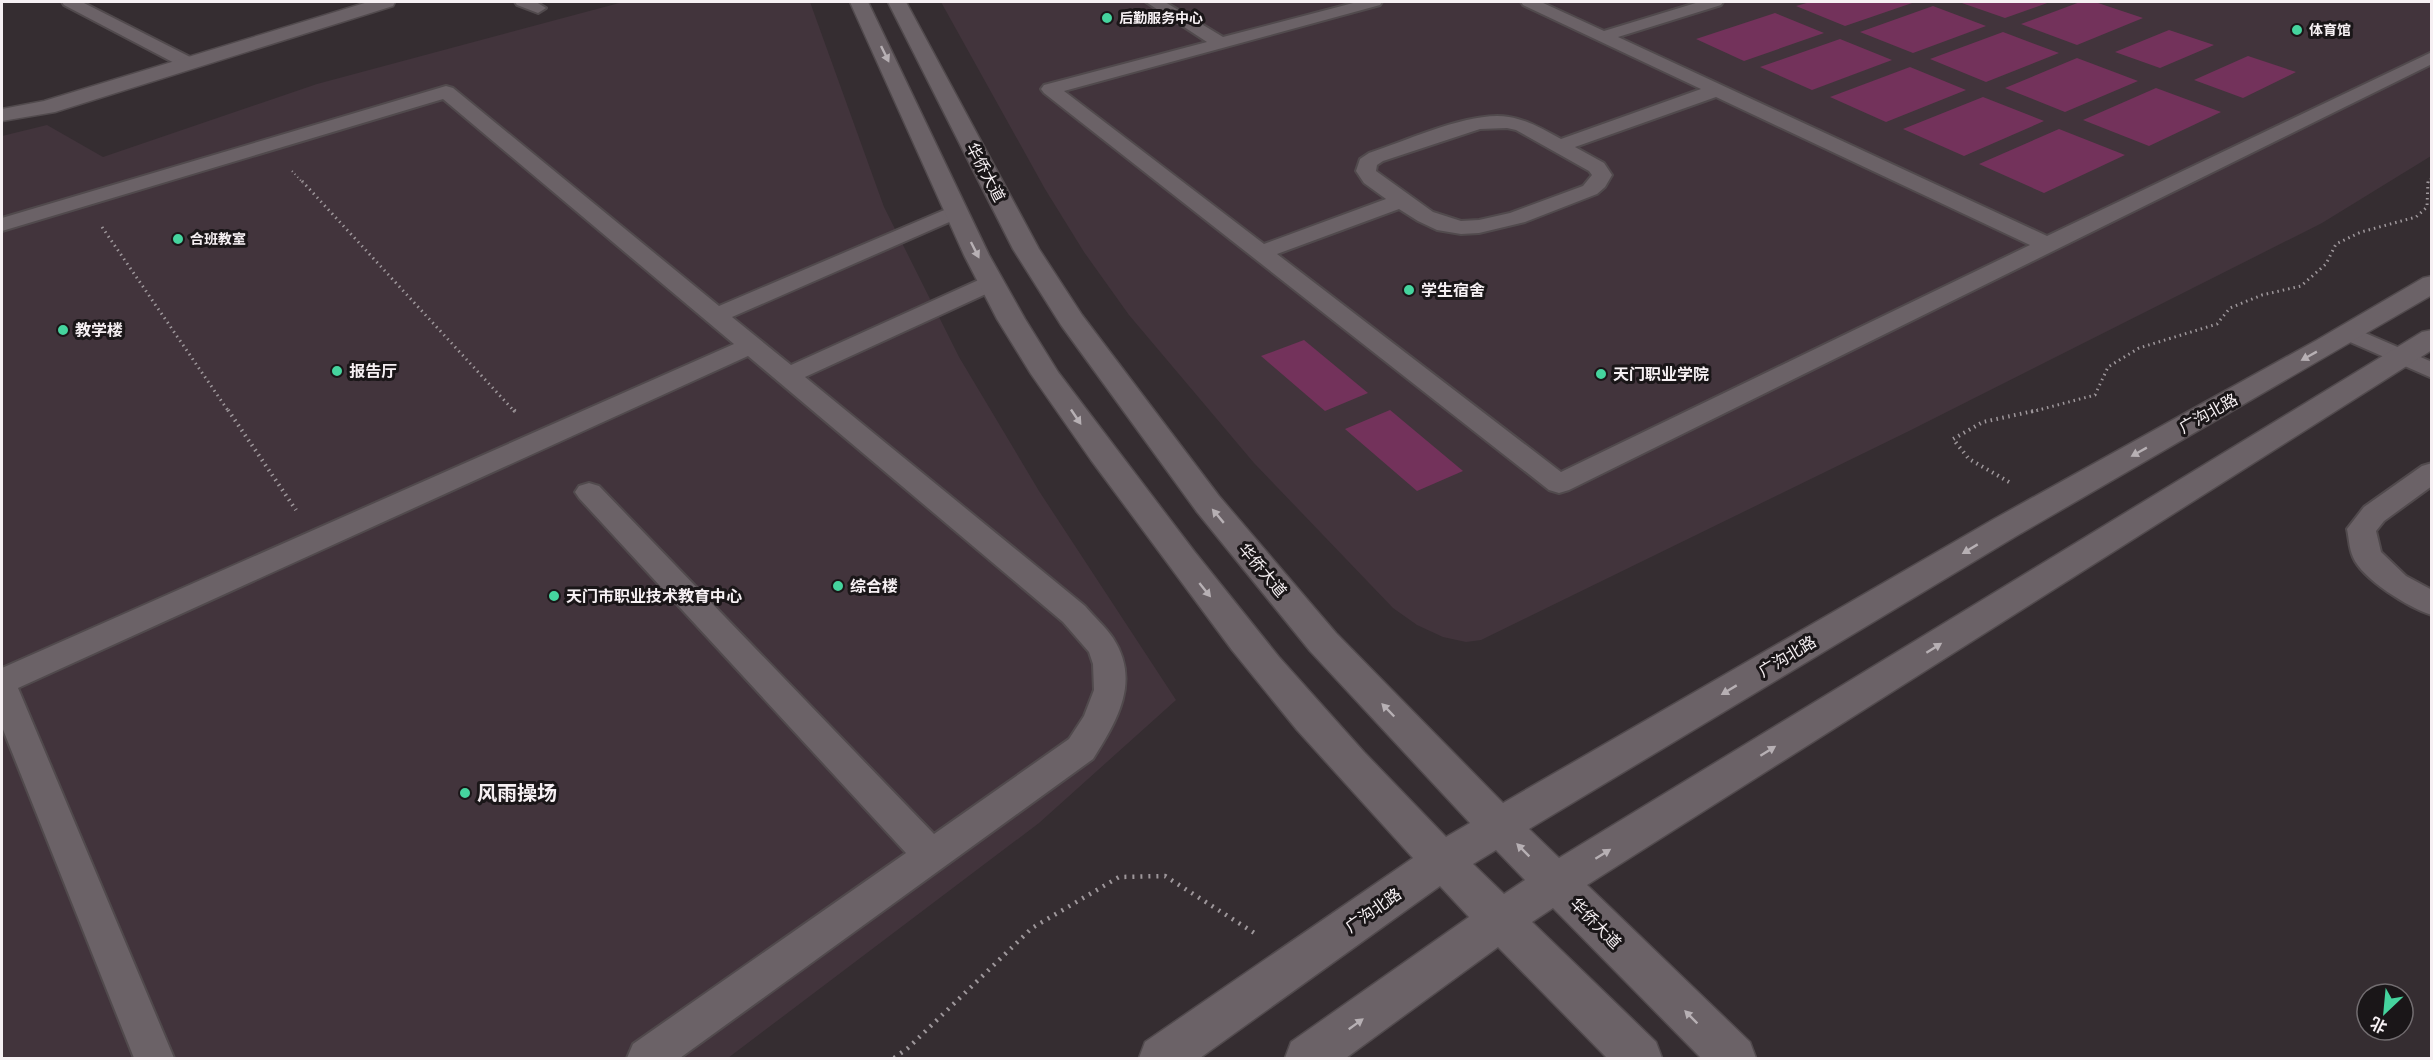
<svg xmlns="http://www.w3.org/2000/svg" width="2433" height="1060" font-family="Barlow,'Noto Sans SC',sans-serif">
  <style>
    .built { fill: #42343c }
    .green { fill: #73325b }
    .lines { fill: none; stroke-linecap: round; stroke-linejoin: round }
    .lane-casing { stroke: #514a4d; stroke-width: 4 }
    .street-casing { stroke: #514a4d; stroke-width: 3 }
    .path-far3 { stroke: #9e979b; stroke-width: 2; stroke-dasharray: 1 3; stroke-linecap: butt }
    .path-far2 { stroke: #9e979b; stroke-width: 3; stroke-dasharray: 1.5 4; stroke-linecap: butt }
    .path-far1 { stroke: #9e979b; stroke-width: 4; stroke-dasharray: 1.5 4.5; stroke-linecap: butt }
    .path { stroke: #9e979b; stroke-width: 4.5; stroke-dasharray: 2 6; stroke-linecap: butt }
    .lane { fill: #6b6267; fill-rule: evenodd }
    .street { fill: #6b6267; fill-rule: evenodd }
    .oneway { fill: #b7b0b4 }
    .poi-dot { fill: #45d49e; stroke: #1a1618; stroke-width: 2 }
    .labels { text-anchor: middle; stroke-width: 6; stroke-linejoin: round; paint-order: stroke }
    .far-poi-label { font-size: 14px; font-weight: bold; fill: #f6f0f3; stroke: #1a1618; text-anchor: start }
    .street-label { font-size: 16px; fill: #f6f0f3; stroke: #1a1618 }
    .poi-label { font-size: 16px; font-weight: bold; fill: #f6f0f3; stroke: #1a1618; text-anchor: start }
    .near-poi-label { font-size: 20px; font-weight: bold; fill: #f6f0f3; stroke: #1a1618; text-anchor: start }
  </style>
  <rect width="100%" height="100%" fill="#352d31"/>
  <!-- built -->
  <g class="built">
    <polygon points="623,2 810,2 884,207 959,357 1039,491 1176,700 1039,823 728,1058 2,1058 2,136 47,125 103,157 317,84"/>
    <polygon points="941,2 2431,2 2431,156 2322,223 1907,432 1481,640 1466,642 1443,637 1417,625 1393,608 1254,463 1129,315 1084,252 1045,189"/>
  </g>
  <!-- green -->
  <g class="green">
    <polygon points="1810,2 1915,2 1845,26 1796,6"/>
    <polygon points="1959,2 2050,2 2005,18"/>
    <polygon points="2080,2 2095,2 2143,18 2077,45 2021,24"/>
    <polygon points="1933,6 1986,26 1913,53 1860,32"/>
    <polygon points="1775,13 1824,33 1744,61 1696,39"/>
    <polygon points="2169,30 2214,45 2160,68 2115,52"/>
    <polygon points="2003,32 2059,53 1986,82 1930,59"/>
    <polygon points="1840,39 1892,60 1812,90 1760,67"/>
    <polygon points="2248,56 2296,72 2243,98 2194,80"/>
    <polygon points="2077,58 2138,81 2065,112 2005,88"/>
    <polygon points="1910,67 1966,90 1886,122 1830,97"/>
    <polygon points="2156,88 2221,112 2149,146 2083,120"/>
    <polygon points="1983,97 2044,121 1964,156 1903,129"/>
    <polygon points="2059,129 2125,155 2044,193 1979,164"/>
    <polygon points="1304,340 1368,393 1325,411 1261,356"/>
    <polygon points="1390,410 1463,471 1417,491 1345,429"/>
  </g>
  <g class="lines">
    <defs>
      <g id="lane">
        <polygon points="62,2 82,2 194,59 197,63 194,67 182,67 64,5"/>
        <polygon points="515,2 536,2 546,8 538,13 517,5"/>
        <path d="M1146,2H1165L1223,37L1357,2H1382L1380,5L1064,91L1264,244L1386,199L1364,183L1356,171L1360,159L1369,153C1406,141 1472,110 1509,117C1528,120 1544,130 1561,139L1701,89L1523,5L1521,2H1541L1604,31L1699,2H1723L1721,5L1618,37L2047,236L2432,52V64L1569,490L1559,493L1549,490L1044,93L1041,89L1044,85L1207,42ZM1716,97L2030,245L1561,472L1277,254L1399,209L1418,221L1437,230L1461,234L1479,233L1525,222L1597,194L1605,187L1612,175L1604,163L1575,147ZM1507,128L1516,130L1589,171L1592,175L1583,186L1510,213L1479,220L1461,221L1433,212L1376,171L1377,165L1383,161L1480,129Z"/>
        <path d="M446,86L453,88L719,306L949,208L956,206L963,208L967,212L963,216L732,317L791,365L983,278L991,276L999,278L1002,283L999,288L805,377L1085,606C1094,617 1105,626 1113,638C1141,681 1117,721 1093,759L680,1058H627L633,1044L906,853L579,498L575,492L579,486L589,483L599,486L934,834L1069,739L1084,716L1094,690L1093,664L1089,652L1063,622L748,356L18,688L174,1058H134L2,727V668L734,344L443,99L2,231V218Z"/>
        <polygon points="2349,326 2432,362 2432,378 2341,338 2337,333 2341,328"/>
        <path d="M2432,463V486L2384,521L2376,531L2381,552L2406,576L2432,590V615C2409,608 2362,579 2353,557C2349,548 2349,538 2347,529L2364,507L2422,466Z"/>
      </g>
      <g id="street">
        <polygon points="368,2 395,2 393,6 55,112 2,121 2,109 44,101"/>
        <path d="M850,2H868L989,255L1025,319L1058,372L1194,551L1279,657L1364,752L1446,837L1470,823L1310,651L1197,512L1061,325L1013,249L888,2H906L1039,249L1082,315L1219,496L1336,633L1503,803L1994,519L2317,340L2423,278L2432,276V295L2018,535L1529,829L1559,858L2422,332L2432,330V350L1587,885L1750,1042L1756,1058H1701L1553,908L1532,922L1656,1042L1662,1058H1607L1498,947L1346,1058H1285L1291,1042L1469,917L1440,886L1200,1058H1139L1145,1042L1413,858L1297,730L1232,650L1091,460L1031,374L997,319L964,255ZM1496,850L1525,880L1504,894L1473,864Z"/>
      </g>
    </defs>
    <!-- lane casing -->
    <use href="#lane" class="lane-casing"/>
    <!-- street casing -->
    <use href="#street" class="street-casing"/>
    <!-- path-far3 -->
    <g class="path-far3">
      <polyline points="292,171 303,183"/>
      <polyline points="2428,183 2432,177"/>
    </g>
    <!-- path-far2 -->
    <g class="path-far2">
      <polyline points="302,181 515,412"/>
      <polyline points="102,227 229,412"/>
      <polyline points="2031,412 2095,395 2108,367 2139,348 2217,324 2230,308 2262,295 2301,286 2326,264 2336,244 2361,232 2416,217 2427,207 2428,181"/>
    </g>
    <!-- path-far1 -->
    <g class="path-far1">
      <polyline points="228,410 296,510"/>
      <polyline points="514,410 517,414"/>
      <polyline points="2009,482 1969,459 1953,439 1983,422 2038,410"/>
    </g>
    <!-- path -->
    <polyline class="path" points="894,1058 908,1048 1032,928 1119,877 1165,876 1256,934"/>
    <!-- lane -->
    <use href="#lane" class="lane"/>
    <!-- street -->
    <use href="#street" class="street"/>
  </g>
  <!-- one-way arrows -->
  <defs><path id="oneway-solid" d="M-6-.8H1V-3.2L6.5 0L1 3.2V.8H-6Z" transform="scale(1.5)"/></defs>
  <g class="oneway">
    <use href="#oneway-solid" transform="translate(885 54) rotate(64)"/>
    <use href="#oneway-solid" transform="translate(975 250) rotate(63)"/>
    <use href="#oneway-solid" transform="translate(2309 356) rotate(151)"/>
    <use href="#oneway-solid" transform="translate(1076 417) rotate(56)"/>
    <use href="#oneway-solid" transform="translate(2139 452) rotate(151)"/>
    <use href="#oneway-solid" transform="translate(1218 516) rotate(-130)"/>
    <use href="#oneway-solid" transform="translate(1970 549) rotate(149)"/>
    <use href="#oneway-solid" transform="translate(1205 590) rotate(51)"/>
    <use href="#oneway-solid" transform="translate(1934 648) rotate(-32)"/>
    <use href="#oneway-solid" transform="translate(1729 690) rotate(149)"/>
    <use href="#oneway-solid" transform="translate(1388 710) rotate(-134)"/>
    <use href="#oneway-solid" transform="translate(1768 751) rotate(-32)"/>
    <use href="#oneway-solid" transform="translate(1523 850) rotate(-135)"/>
    <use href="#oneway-solid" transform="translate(1603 854) rotate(-32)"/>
    <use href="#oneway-solid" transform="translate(1691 1017) rotate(-135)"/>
    <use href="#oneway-solid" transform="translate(1356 1024) rotate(-36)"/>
  </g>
  <!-- markers -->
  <g class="poi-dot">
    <circle cx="1107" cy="18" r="6"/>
    <circle cx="2297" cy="30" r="6"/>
    <circle cx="178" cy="239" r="6"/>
    <circle cx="1409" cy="290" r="6"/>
    <circle cx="63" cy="330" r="6"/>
    <circle cx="337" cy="371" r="6"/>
    <circle cx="1601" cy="374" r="6"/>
    <circle cx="838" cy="586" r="6"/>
    <circle cx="554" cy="596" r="6"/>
    <circle cx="465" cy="793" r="6"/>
  </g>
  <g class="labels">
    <!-- far-poi labels -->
    <g class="far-poi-label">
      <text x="1119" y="23">后勤服务中心</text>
      <text x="2309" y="35">体育馆</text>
      <text x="190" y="244">合班教室</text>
    </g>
    <!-- street labels -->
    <g class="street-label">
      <text transform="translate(986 172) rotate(62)" y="6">华侨大道</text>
      <text transform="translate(2208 413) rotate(-29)" y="6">广沟北路</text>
      <text transform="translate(1263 570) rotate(50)" y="6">华侨大道</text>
      <text transform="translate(1787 656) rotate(-31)" y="6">广沟北路</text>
      <text transform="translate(1373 910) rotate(-35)" y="6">广沟北路</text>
      <text transform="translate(1596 923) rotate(45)" y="6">华侨大道</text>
    </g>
    <!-- poi labels -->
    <g class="poi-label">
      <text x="1421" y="296">学生宿舍</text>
      <text x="75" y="336">教学楼</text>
      <text x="349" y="377">报告厅</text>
      <text x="1613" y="380">天门职业学院</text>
      <text x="850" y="592">综合楼</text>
      <text x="566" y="602">天门市职业技术教育中心</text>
    </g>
    <!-- near-poi labels -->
    <g class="near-poi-label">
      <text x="477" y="800">风雨操场</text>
    </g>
  </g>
  <!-- border -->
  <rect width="2433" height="1060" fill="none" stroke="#f6f0f3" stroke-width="6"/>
  <!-- north arrow -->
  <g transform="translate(2385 1012) rotate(206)"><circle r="28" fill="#1a1618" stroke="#726d70" stroke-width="1.5"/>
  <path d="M0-4.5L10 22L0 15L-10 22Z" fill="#45d49e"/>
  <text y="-9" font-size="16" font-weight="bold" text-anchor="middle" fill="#f6f0f3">北</text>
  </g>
</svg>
